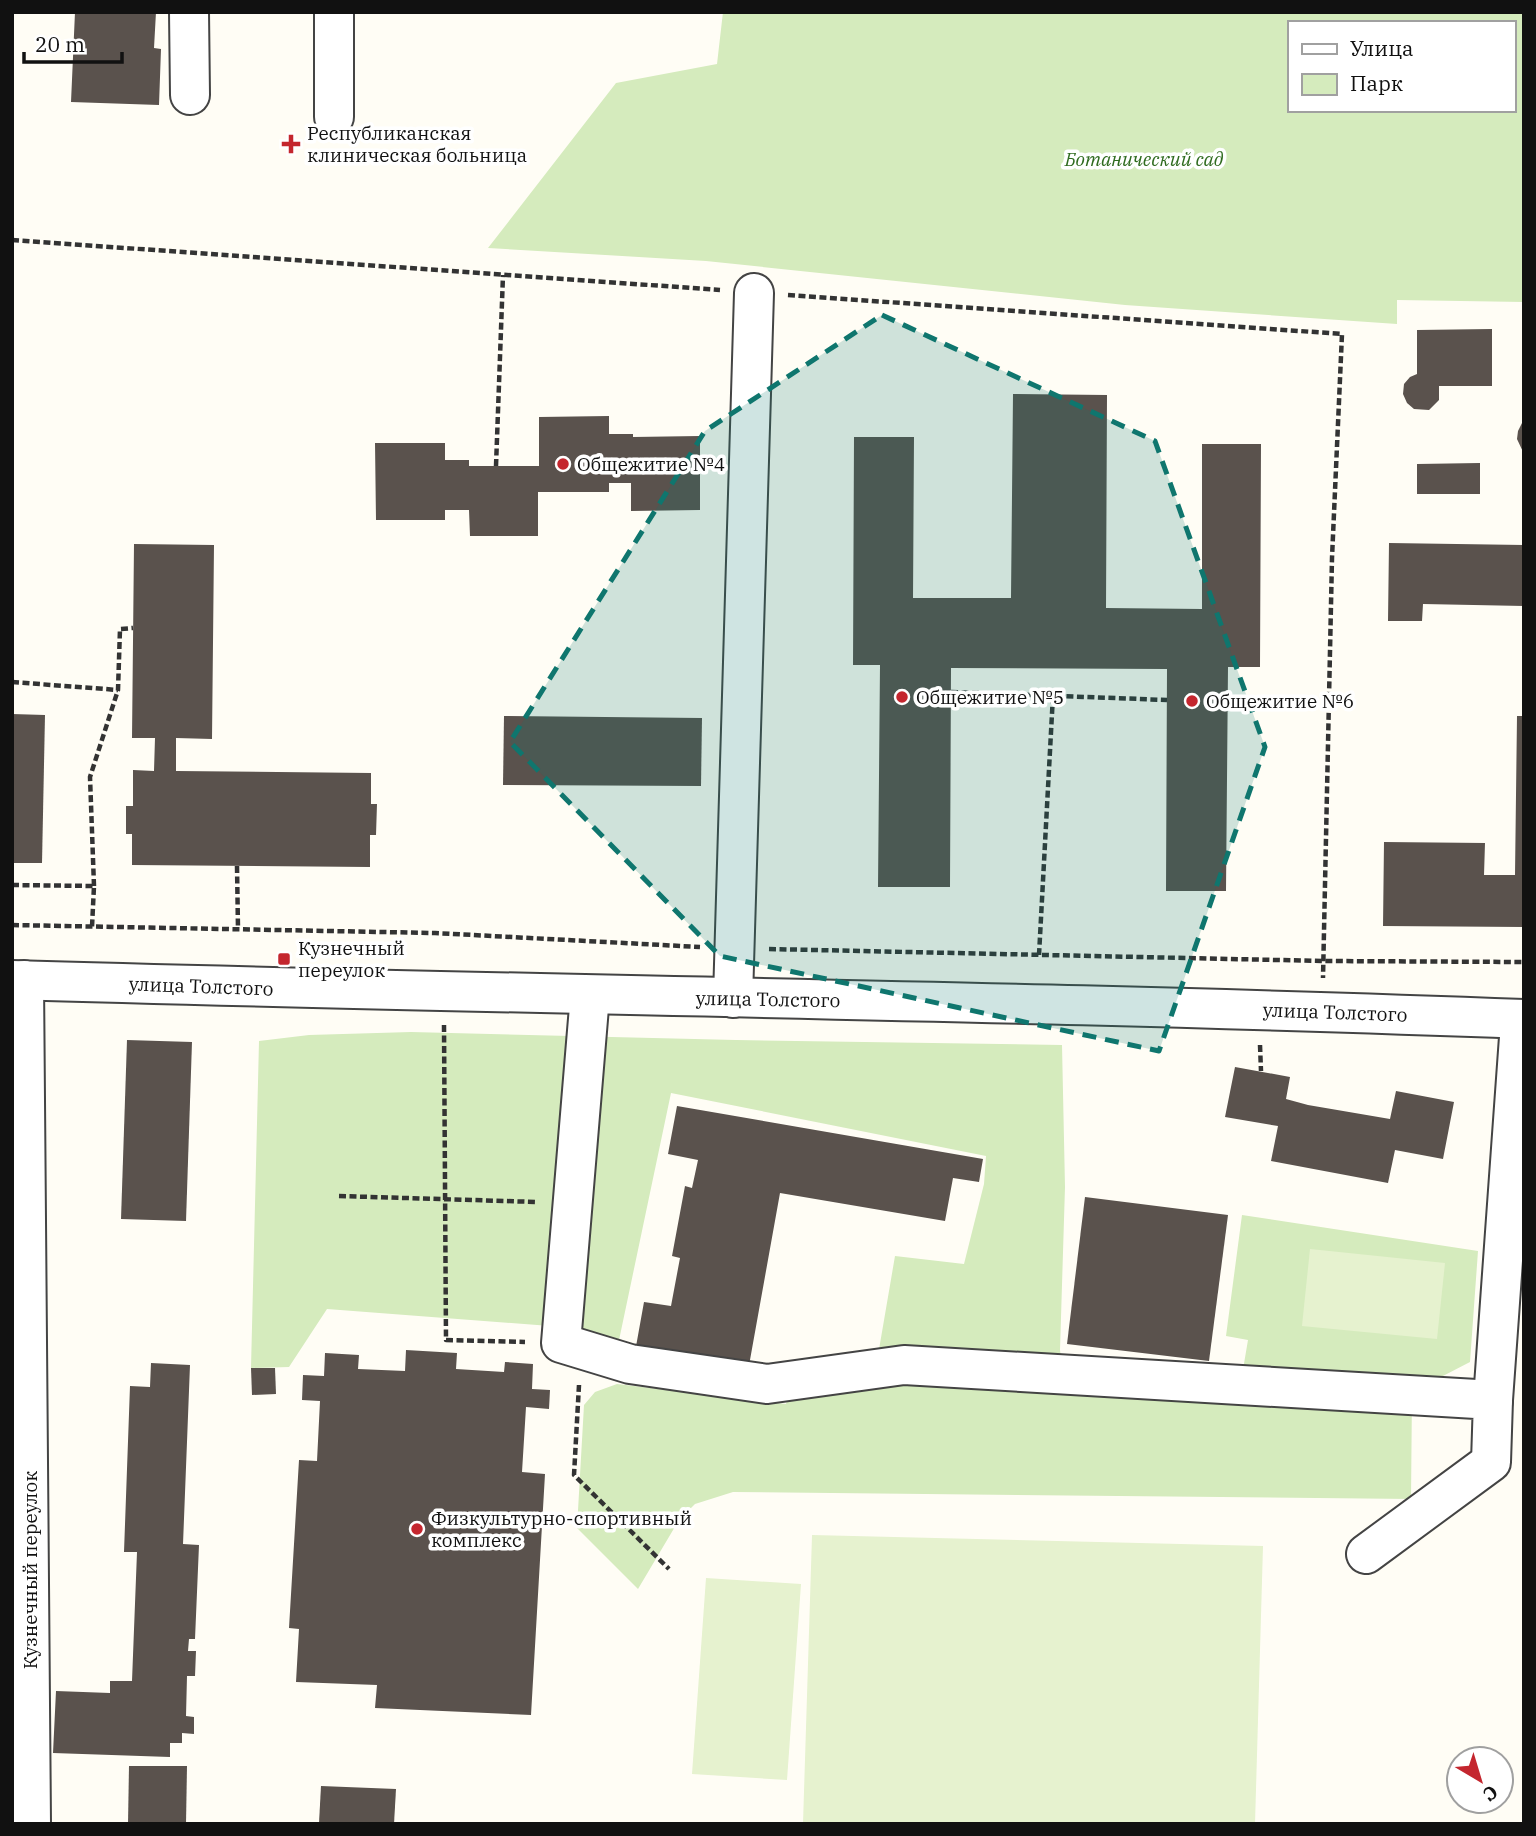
<svg xmlns="http://www.w3.org/2000/svg" width="1536" height="1836" font-family="'IBM Plex Serif',serif">
  <style>
    .green { fill: #d5ebbd; fill-rule: evenodd }
    .pitch { fill: #e6f2cf }
    .building { fill: #5a524d }
    .lines { fill: none; stroke-linecap: round; stroke-linejoin: round }
    .minor-casing { stroke: #444; stroke-width: 42 }
    .path { stroke: #333; stroke-width: 4.5; stroke-dasharray: 7 3.5; stroke-linecap: butt }
    .minor { stroke: #fff; stroke-width: 38 }
    .marked { fill: #0f766e; fill-opacity: 0.2; stroke: #0f766e; stroke-width: 5; stroke-dasharray: 14 9; stroke-linejoin: round }
    .poi-dot { fill: #c4262e; stroke: #fff; stroke-width: 2.5 }
    .labels { text-anchor: middle; stroke-width: 7; stroke-linejoin: round; paint-order: stroke }
    .poi-label { font-size: 19px; fill: #111; stroke: #fff; text-anchor: start }
    .park-label { font-size: 19px; font-style: italic; fill: #2f6b1f; stroke: #fff }
    .street-label { font-size: 19px; fill: #111; stroke: #fff }
  </style>
  <rect width="100%" height="100%" fill="#fffdf5"/>
  <!-- green -->
  <g class="green">
    <path d="M723,12H1524V302L1397,300V324L1125,305L706,261L488,248L616,83L717,64ZM1289,23H1513V110H1289Z"/>
    <polygon points="411,1032 736,1040 1062,1045 1065,1187 1060,1350 1064,1382 1239,1393 1248,1340 1226,1336 1242,1215 1478,1251 1470,1362 1412,1392 1411,1499 733,1492 695,1504 679,1520 638,1589 577,1528 584,1405 595,1392 617,1384 786,1404 799,1360 876,1367 895,1256 964,1264 984,1184 986,1156 671,1093 618,1345 550,1326 327,1309 289,1367 251,1368 259,1041 309,1035"/>
  </g>
  <!-- pitch -->
  <g class="pitch">
    <polygon points="1310,1249 1445,1263 1437,1339 1302,1326"/>
    <polygon points="812,1535 1263,1546 1255,1824 803,1824"/>
    <polygon points="706,1578 801,1584 787,1780 692,1774"/>
  </g>
  <!-- building -->
  <g class="building">
    <polygon points="75,12 156,12 154,48 161,49 159,105 71,102"/>
    <polygon points="1492,329 1492,386 1439,386 1439,400 1429,410 1414,409 1407,403 1403,394 1404,384 1410,377 1417,374 1417,330"/>
    <polygon points="1013,394 1107,395 1106,608 1202,609 1202,444 1261,444 1260,667 1228,667 1226,891 1166,891 1167,669 951,668 950,887 878,887 880,665 853,665 854,437 914,437 913,598 1011,598"/>
    <polygon points="609,416 609,434 633,434 633,437 700,436 700,510 631,511 631,483 609,483 609,492 538,492 538,536 470,536 469,510 445,510 445,520 376,520 375,443 445,443 445,460 469,460 469,466 539,466 539,417"/>
    <polygon points="1524,419 1524,454 1517,439 1518,431"/>
    <polygon points="1480,463 1480,494 1417,494 1417,464"/>
    <polygon points="1389,543 1524,545 1524,606 1423,604 1422,621 1388,621"/>
    <polygon points="134,544 214,545 212,739 176,738 176,771 371,773 371,804 377,804 376,835 370,835 370,867 132,865 132,834 126,834 126,806 133,806 133,770 154,771 155,738 132,738"/>
    <polygon points="12,714 45,715 42,863 12,863"/>
    <polygon points="504,716 702,718 701,786 503,785"/>
    <polygon points="1517,716 1524,716 1524,927 1383,926 1384,842 1485,843 1484,875 1515,875"/>
    <polygon points="127,1040 192,1042 186,1221 121,1219"/>
    <polygon points="1235,1067 1290,1077 1286,1099 1308,1105 1390,1119 1396,1091 1454,1102 1443,1159 1395,1150 1388,1183 1271,1161 1278,1126 1225,1117"/>
    <polygon points="677,1106 983,1159 979,1182 953,1178 945,1221 780,1193 748,1371 635,1352 644,1302 671,1306 680,1258 672,1256 685,1186 692,1188 698,1160 668,1154"/>
    <polygon points="1085,1197 1228,1215 1209,1361 1067,1344"/>
    <polygon points="406,1350 457,1353 456,1369 504,1372 505,1362 533,1364 532,1389 550,1390 549,1409 526,1407 522,1472 545,1474 531,1715 375,1708 377,1685 296,1682 299,1629 289,1628 299,1460 317,1461 320,1401 302,1400 303,1375 324,1376 325,1353 359,1355 358,1369 405,1371"/>
    <polygon points="151,1363 190,1365 183,1544 199,1545 195,1639 189,1639 188,1651 196,1651 195,1676 187,1676 186,1716 194,1717 194,1734 182,1733 182,1743 170,1743 170,1757 53,1753 56,1691 110,1693 110,1681 132,1681 137,1552 124,1552 130,1386 150,1387"/>
    <polygon points="251,1368 275,1368 276,1394 252,1395"/>
    <polygon points="129,1766 187,1766 186,1824 128,1824"/>
    <polygon points="321,1786 396,1789 394,1824 319,1823"/>
  </g>
  <g class="lines">
    <defs>
      <g id="minor">
        <polyline points="189,12 190,95"/>
        <polyline points="334,12 334,117"/>
        <path d="M12,980C516,995 1020,1000 1524,1019"/>
        <polyline points="24,980 31,1824"/>
        <polyline points="590,995 561,1343 630,1364 767,1384 904,1365 1493,1400 1491,1462 1366,1554"/>
        <polyline points="733,998 754,293"/>
        <polyline points="1493,1400 1519,1037"/>
      </g>
    </defs>
    <!-- minor casing -->
    <use href="#minor" class="minor-casing"/>
    <!-- path -->
    <g class="path">
      <polyline points="12,240 720,290"/>
      <polyline points="788,295 1342,334 1332,558 1323,978"/>
      <polyline points="496,466 503,275"/>
      <polyline points="12,682 118,690"/>
      <polyline points="951,692 1167,700"/>
      <polyline points="237,866 238,929"/>
      <polyline points="12,885 94,886 92,927"/>
      <polyline points="94,886 90,777 118,690 120,629 133,628"/>
      <polyline points="12,925 435,933 700,947"/>
      <polyline points="769,949 1324,961 1524,962"/>
      <polyline points="1039,955 1053,695"/>
      <polyline points="444,1025 446,1340 525,1342"/>
      <polyline points="1260,1045 1261,1071"/>
      <polyline points="339,1196 538,1202"/>
      <polyline points="579,1385 574,1475 669,1569"/>
    </g>
    <!-- minor -->
    <use href="#minor" class="minor"/>
  </g>
  <!-- marked area -->
  <path class="marked" d="M882,315L1155,441L1265,747L1159,1051L720,956L510,742L705,431Z"/>
  <!-- markers -->
  <g class="poi-dot">
    <path d="M287.5 133.5h7v7h7v7h-7v7h-7v-7h-7v-7h7z"/>
    <circle cx="563" cy="464" r="7"/>
    <circle cx="902" cy="697" r="7"/>
    <circle cx="1192" cy="701" r="7"/>
    <rect x="277" y="952" width="14" height="14" rx="3.5"/>
    <circle cx="417" cy="1529" r="7"/>
  </g>
  <g class="labels">
    <!-- poi labels -->
    <g class="poi-label">
      <text x="307" y="140">Республиканская<tspan x="307" dy="22">клиническая больница</tspan></text>
      <text x="577" y="471">Общежитие №4</text>
      <text x="916" y="704">Общежитие №5</text>
      <text x="1206" y="708">Общежитие №6</text>
      <text x="298" y="955">Кузнечный<tspan x="298" dy="22">переулок</tspan></text>
      <text x="431" y="1525">Физкультурно-спортивный<tspan x="431" dy="22">комплекс</tspan></text>
    </g>
    <!-- park labels -->
    <g class="park-label">
      <text x="1144" y="166">Ботанический сад</text>
    </g>
    <!-- street labels -->
    <g class="street-label">
      <text transform="translate(201 986) rotate(2)" y="7">улица Толстого</text>
      <text transform="translate(768 999) rotate(1)" y="7">улица Толстого</text>
      <text transform="translate(1335 1012) rotate(2)" y="7">улица Толстого</text>
      <text transform="translate(30 1570) rotate(-90)" y="7">Кузнечный переулок</text>
    </g>
  </g>
  <!-- border -->
  <rect width="1536" height="1836" fill="none" stroke="#111111" stroke-width="28"/>
  <!-- legend -->
  <rect x="1288" y="21" width="228" height="91" fill="#ffffff" stroke="#a0a0a0" stroke-width="2"/>
  <rect x="1302" y="44" width="35" height="10" fill="#ffffff" stroke="#a0a0a0" stroke-width="2"/>
  <text x="1350" y="56" font-size="21" fill="#111111">Улица</text>
  <rect x="1302" y="74" width="35" height="21" fill="#d5ebbd" stroke="#a0a0a0" stroke-width="2"/>
  <text x="1350" y="91" font-size="21" fill="#111111">Парк</text>
  <!-- north arrow -->
  <g transform="translate(1480 1780) rotate(142)"><circle r="33" fill="#ffffff" stroke="#a0a0a0" stroke-width="2"/>
  <path d="M0-5L12 26L0 18L-12 26Z" fill="#c4262e"/>
  <text y="-10" font-size="19" font-weight="bold" text-anchor="middle" fill="#111111">С</text>
  </g>
  <!-- scale -->
  <path d="M24 52v10h98v-10" fill="none" stroke="#111111" stroke-width="3.5"/>
  <text x="35" y="52" font-size="21" fill="#111111" stroke="#ffffff" stroke-width="5" paint-order="stroke">20 m</text>
</svg>
